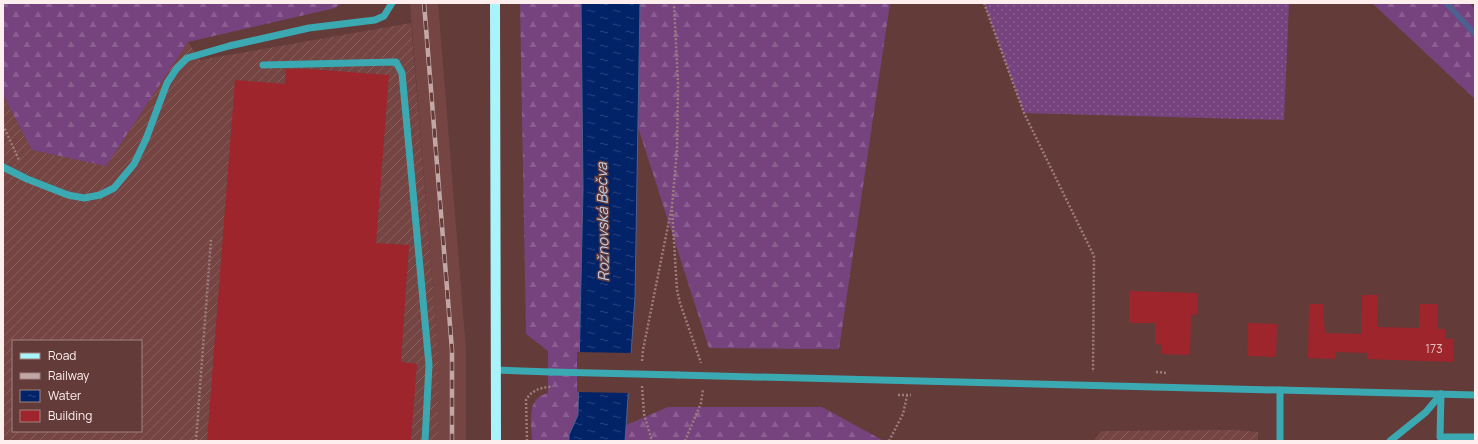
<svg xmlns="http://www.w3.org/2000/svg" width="1478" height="444" font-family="Manrope,sans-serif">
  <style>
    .built { fill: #744543 }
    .industrial { fill: url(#industrial-furrows); fill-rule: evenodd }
    .grass { fill: url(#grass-dots) }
    .forest { fill: url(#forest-firs) }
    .water { fill: url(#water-ripples); stroke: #4e6090 }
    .pier { fill: #633b39 }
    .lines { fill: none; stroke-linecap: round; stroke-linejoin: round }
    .stream { stroke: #4e6090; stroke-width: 5.5 }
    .building { fill: #9f252d }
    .path { stroke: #9c7d7c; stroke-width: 2.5; stroke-dasharray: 2 2; stroke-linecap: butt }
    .minor { stroke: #3aa9b1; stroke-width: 7 }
    .major { stroke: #a9f4fa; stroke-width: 10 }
    .rail-casing { stroke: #c1a8a7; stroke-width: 4.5 }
    .rail { stroke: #633b39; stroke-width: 3; stroke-dasharray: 9; stroke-linecap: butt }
    .minor-bridge { stroke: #3aa9b1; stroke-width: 7 }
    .labels { text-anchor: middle; stroke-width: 3; stroke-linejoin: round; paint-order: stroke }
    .number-label { font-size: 12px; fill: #e6bcbd }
    .water-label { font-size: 15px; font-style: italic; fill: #c1cee7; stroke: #633b39 }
  </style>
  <defs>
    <pattern id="industrial-furrows" width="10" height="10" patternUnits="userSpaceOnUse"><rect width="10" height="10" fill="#744543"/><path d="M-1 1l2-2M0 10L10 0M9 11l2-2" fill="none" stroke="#89605e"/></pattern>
    <pattern id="grass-dots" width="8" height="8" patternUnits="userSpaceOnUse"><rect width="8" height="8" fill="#77437e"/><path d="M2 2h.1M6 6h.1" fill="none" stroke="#8b5e91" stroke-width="1.8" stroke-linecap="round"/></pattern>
    <pattern id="forest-firs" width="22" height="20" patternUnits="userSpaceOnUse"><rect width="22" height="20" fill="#77437e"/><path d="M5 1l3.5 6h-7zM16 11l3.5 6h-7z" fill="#8b5e91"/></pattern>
    <pattern id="water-ripples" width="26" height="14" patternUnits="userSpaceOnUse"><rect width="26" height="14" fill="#032368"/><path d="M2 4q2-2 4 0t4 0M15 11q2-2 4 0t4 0" fill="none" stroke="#29437e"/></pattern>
  </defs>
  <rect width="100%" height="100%" fill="#633b39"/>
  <!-- built -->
  <polygon class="built" points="410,3 438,3 466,349 466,441 438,441 438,350"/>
  <!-- industrial -->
  <g class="industrial">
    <path d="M411,23L438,350V441H3V95L32,150L106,166L188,42L200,60ZM13,341H141V431H13Z"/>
    <polygon points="1234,430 1258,432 1258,441 1093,441 1101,431"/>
  </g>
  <!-- grass -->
  <polygon class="grass" points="984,3 1289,3 1284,120 1024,113"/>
  <!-- forest -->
  <g class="forest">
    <polygon points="3,3 341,3 335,8 188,42 106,166 32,150 3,95"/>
    <path d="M520,3H581L583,189L578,415L569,435V441H532C532,428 527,406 539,397C541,395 545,394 548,393V351L526,334Z"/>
    <polygon points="640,3 890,3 839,349 709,348 638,127"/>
    <polygon points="1372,3 1469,3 1475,9 1475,99"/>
    <polygon points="668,407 822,407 884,441 625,441 626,425"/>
  </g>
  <!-- water -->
  <polygon class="water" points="581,3 640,3 635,297 625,441 569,441 569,435 578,415 583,189"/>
  <!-- pier -->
  <polygon class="pier" points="577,352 633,353 630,393 577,392"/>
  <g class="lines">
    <!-- stream -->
    <polyline class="stream" points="1446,3 1475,34"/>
  </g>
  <!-- building -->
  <g class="building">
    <polygon points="286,69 308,69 389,75 376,243 409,245 401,362 417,364 411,441 207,441 235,80 285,84"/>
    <polygon points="1129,291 1198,293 1197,315 1191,314 1190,355 1162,354 1162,345 1155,344 1155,323 1129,323"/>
    <polygon points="1362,295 1378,295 1377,327 1419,328 1420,304 1437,304 1437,329 1445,329 1445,339 1454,339 1453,362 1367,359 1367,353 1336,352 1335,359 1308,358 1309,304 1323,304 1325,333 1361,334"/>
    <polygon points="1248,323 1277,324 1276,357 1247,356"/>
  </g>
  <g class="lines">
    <!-- path -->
    <g class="path">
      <polyline points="984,3 1024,113 1094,256 1093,372"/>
      <polyline points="3,125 19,160"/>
      <polyline points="672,210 677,290 680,303 701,363"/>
      <polyline points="642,361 643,350 672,206 677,150 678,84 674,3"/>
      <polyline points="1156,372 1167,373"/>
      <polyline points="642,386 644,414 652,441"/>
      <polyline points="898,395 911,395"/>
      <polyline points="196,441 211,240"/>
      <path d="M527,441L526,400C531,391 540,387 551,387"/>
      <polyline points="685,441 701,403 703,389"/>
      <polyline points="889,441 903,414 907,396"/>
    </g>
    <!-- minor -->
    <g class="minor">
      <polyline points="263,65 396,62 402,73 429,365 425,441"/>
      <polyline points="3,167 27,179 68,195 84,198 100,195 114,188 134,164 146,139 167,83 177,68 187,58 229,46 309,28 375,20 384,16 392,3"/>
      <polyline points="496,370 551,372"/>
      <polyline points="678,375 1475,395"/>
      <polyline points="1280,390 1280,441"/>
      <polyline points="1441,394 1440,437 1475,437"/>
      <polyline points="1390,441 1426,412 1441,394"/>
    </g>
    <!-- major -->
    <polyline class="major" points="495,3 496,441"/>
    <defs>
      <polyline id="rail" points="424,3 452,350 452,441"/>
    </defs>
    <!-- rail casing -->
    <use href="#rail" class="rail-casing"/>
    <!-- rail -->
    <use href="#rail" class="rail"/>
    <!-- minor-bridge -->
    <polyline class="minor-bridge" points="551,372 678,375"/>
  </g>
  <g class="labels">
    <!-- number labels -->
    <g class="number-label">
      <text x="1434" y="353">173</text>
    </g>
    <!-- water labels -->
    <g class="water-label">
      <text transform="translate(603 222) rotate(-91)" y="5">Rožnovská Bečva</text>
    </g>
  </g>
  <!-- border -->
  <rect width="1478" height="444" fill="none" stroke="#feeeed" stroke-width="8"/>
  <!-- legend -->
  <rect x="12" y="340" width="130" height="92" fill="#633b39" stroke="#a18381"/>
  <rect x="20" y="353" width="20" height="6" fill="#a9f4fa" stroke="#a18381"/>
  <text x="48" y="360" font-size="12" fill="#feeeed">Road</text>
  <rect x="20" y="373" width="20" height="6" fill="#c1a8a7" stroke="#a18381"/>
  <text x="48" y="380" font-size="12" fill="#feeeed">Railway</text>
  <rect x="20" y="390" width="20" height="12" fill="url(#water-ripples)" stroke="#a18381"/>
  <text x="48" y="400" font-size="12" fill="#feeeed">Water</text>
  <rect x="20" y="410" width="20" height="12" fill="#9f252d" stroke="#a18381"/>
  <text x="48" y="420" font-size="12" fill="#feeeed">Building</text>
</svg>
